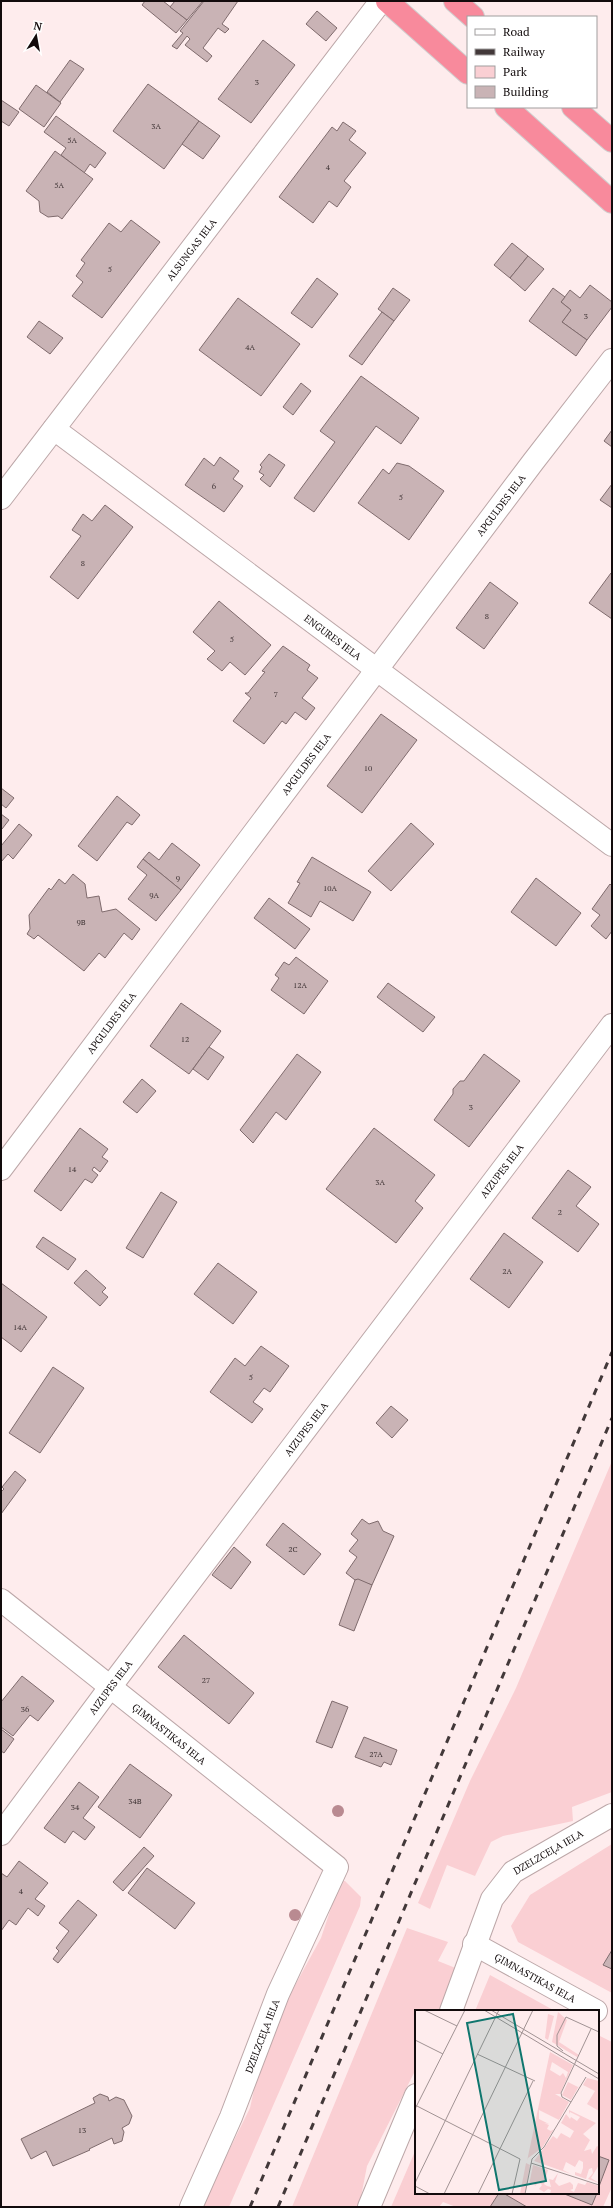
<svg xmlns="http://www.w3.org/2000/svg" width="613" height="2208" font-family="'PT Serif',serif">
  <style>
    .green { fill: #facfd3 }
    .building { fill: #c9b3b5; stroke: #7f6b6d }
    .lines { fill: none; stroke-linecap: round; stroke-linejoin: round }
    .minor-casing { stroke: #bca7a8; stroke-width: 24 }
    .trunk-casing { stroke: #d0cece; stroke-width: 24 }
    .minor { stroke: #fff; stroke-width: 22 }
    .trunk { stroke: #f88a9c; stroke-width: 22 }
    .rail { stroke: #423839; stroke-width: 3; stroke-dasharray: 7 7; stroke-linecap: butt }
    .tree { fill: #b98a91 }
    .labels { text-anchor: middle; stroke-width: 3; stroke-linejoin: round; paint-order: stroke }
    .number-label { font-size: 8px; fill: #403536 }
    .street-label { font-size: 10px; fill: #120b0c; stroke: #fff }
    .inset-road { fill: none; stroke: #a09293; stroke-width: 1 }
    .view { fill: #0f766e; fill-opacity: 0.15; stroke: #0f766e; stroke-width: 2 }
    .inset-edge { fill: none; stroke: #120b0c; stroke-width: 2 }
  </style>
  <rect width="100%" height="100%" fill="#feeced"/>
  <!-- green -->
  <g class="green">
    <polygon points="612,1461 612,1792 572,1807 573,1821 503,1836 491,1842 475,1876 447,1865 430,1909 418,1903 470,1781 516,1688"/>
    <polygon points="612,1844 612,1950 603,1964 612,1969 612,1993 518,1942 511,1926 530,1895"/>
    <polygon points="340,1881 345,1881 361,1897 360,1906 229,2207 201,2207 250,2108 265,2040 321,1938"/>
    <polygon points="407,1928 448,1942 438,1961 458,1969 442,2011 416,2011 416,2069 367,2166 359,2207 292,2207"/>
    <polygon points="490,1975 555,2011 475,2011"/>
    <polygon points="598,2035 612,2042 612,2187 603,2207 527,2207 503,2193 562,2193 592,2205 609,2160 598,2156"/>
    <polygon points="416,2149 416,2193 499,2193 490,2207 456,2207 443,2202 439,2207 391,2207"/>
  </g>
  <!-- building -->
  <g class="building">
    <polygon points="145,1 163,1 187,20 176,33 142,5"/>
    <polygon points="175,1 203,1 187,20 170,7"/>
    <polygon points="204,1 238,1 222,24 229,29 225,33 218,28 203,48 212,56 207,62 185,45 190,39 187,36 177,49 172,46 183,33 180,31"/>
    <polygon points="317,11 337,28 326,41 306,24"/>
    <polygon points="263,40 295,65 251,123 218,99"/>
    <polygon points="70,60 84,69 60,102 47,92"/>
    <polygon points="148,84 199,121 164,169 113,131"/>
    <polygon points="36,85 61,103 44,127 19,109"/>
    <polygon points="1,100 19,112 9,126 1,121"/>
    <polygon points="56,116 106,153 95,168 90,164 84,173 61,155 66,148 44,132"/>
    <polygon points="199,121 220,136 203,159 182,144"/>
    <polygon points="343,122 356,131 349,140 366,153 344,181 351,187 337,207 329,201 313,223 279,197 332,127 337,131"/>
    <polygon points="55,151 93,179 62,219 58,216 48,217 40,212 39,201 26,191"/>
    <polygon points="131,220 160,242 102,318 72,296 83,282 76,276 85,263 81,260 109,223 121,232"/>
    <polygon points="512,243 528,256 510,278 494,265"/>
    <polygon points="528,256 544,269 525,291 510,278"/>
    <polygon points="317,278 338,294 312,328 291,313"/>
    <polygon points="590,285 612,302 612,307 587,340 562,322 571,310 561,302 570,290 580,298"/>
    <polygon points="393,288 410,300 394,321 378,309"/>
    <polygon points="553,288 565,297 561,302 571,310 562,322 587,340 576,356 529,321"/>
    <polygon points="238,298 300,344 261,396 199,350"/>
    <polygon points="382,312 394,321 362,365 349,356"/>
    <polygon points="39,321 63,338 50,354 27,337"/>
    <polygon points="361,376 419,418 401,444 376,426 314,512 294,498 335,442 320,431"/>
    <polygon points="301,383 311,391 293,415 283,407"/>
    <polygon points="612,430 612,447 604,441"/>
    <polygon points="269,454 285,465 270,487 260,479 264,475 259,472 262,467 260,465"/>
    <polygon points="220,457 239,471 233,479 243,486 224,512 185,485 204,458 214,466"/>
    <polygon points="397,463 409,466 444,491 409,540 358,503 383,469 389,474"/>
    <polygon points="612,484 612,508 600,500"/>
    <polygon points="105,505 133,527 78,599 50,577 81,536 72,530 83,514 92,521"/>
    <polygon points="611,573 612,574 612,619 589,603"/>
    <polygon points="490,582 518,603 484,649 456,628"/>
    <polygon points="219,601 271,645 245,675 230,662 222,671 207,659 215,651 193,632"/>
    <polygon points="283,646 310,665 307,670 318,678 302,698 315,708 306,720 295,712 286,724 282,721 264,744 233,721 251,698 245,693 248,693 265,672 262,671"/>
    <polygon points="381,714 417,740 362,813 327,786"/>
    <polygon points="1,788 14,798 6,808 1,804"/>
    <polygon points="117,796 140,815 132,825 127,822 97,861 78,846"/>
    <polygon points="1,814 9,820 2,829 1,828"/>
    <polygon points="411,823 434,844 391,891 368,871"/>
    <polygon points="19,824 32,835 13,859 8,854 1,862 1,846"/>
    <polygon points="172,843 200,865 181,890 143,859 149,852 159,860"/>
    <polygon points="312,857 371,892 353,921 320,901 311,917 288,903 300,883 297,882"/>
    <polygon points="143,859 181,890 156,921 128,899 147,875 137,867"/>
    <polygon points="73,874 85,884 87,898 99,896 102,912 116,909 140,929 132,940 124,933 105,958 99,953 84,971 38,935 34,939 27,934 30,929 29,915 49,888 51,890 59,879 65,884"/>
    <polygon points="536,878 581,913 556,946 511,912"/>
    <polygon points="610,884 612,886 612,931 606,939 591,926 600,915 592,909"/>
    <polygon points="269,898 310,929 295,949 254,918"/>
    <polygon points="296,957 328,981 304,1014 271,990 279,978 275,975 284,962 289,965"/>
    <polygon points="388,983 435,1017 423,1032 377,997"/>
    <polygon points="181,1003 221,1031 189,1074 150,1046"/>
    <polygon points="209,1047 224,1057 208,1080 193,1069"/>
    <polygon points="297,1054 321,1072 286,1120 276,1112 253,1143 240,1130"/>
    <polygon points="484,1054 520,1081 469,1147 434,1120 453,1094 453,1089 460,1081 464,1081"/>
    <polygon points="142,1079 156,1091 137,1113 123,1102"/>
    <polygon points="80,1128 108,1149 102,1157 108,1161 100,1172 94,1167 92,1170 98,1175 92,1183 85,1179 61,1211 34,1191"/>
    <polygon points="374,1128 435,1175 415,1201 423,1208 396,1243 326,1189"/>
    <polygon points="568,1170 591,1187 576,1206 599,1224 578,1252 532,1218"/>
    <polygon points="161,1192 177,1202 143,1258 126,1248"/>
    <polygon points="504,1233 543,1262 509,1308 470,1279"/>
    <polygon points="43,1237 76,1259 68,1270 36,1247"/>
    <polygon points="218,1263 257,1292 233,1324 194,1294"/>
    <polygon points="86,1270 106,1288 102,1292 108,1297 100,1306 74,1283"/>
    <polygon points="1,1283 47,1317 21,1352 1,1337"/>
    <polygon points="261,1346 289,1366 270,1392 264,1388 253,1402 263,1409 252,1423 210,1392 235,1358 245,1366"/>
    <polygon points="53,1367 84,1388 40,1453 9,1433"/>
    <polygon points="391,1406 408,1420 392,1438 376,1423"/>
    <polygon points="15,1471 26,1480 1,1514 1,1492 4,1489 2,1487"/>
    <polygon points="362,1519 369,1524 378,1521 383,1531 394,1536 372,1585 355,1580 346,1573 357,1557 349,1551 358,1540 351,1534"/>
    <polygon points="283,1523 321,1554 304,1575 266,1545"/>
    <polygon points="234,1547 251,1562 231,1589 212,1575"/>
    <polygon points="358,1579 372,1585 354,1631 339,1625 355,1580"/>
    <polygon points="184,1635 254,1693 229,1724 158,1667"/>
    <polygon points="22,1676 54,1701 38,1721 30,1715 13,1736 1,1727 1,1702"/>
    <polygon points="332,1701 348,1707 332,1748 316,1742"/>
    <polygon points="1,1729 14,1739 4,1753 1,1751"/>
    <polygon points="364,1737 397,1750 391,1765 384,1762 381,1767 355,1757"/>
    <polygon points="130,1764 172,1795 140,1838 98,1807"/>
    <polygon points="79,1782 99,1797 83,1818 95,1827 85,1840 73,1831 65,1843 44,1828"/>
    <polygon points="144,1847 154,1856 123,1891 113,1882"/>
    <polygon points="19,1861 48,1883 35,1899 45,1906 38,1916 28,1908 16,1925 9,1920 1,1931 1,1873 7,1877"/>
    <polygon points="147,1868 195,1903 175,1929 128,1893"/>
    <polygon points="78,1900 97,1915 58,1963 53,1959 59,1951 56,1948 69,1931 59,1923"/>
    <polygon points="612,1950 612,1969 603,1965"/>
    <polygon points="100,2094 108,2097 109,2101 116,2097 124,2100 132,2116 129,2124 122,2128 124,2132 122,2141 114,2144 112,2138 89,2149 90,2150 53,2166 46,2151 31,2159 21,2139 95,2103 93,2098"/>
    <polygon points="598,2156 609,2160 598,2189"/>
    <polygon points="499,2193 503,2193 527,2207 490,2207"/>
    <polygon points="562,2193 597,2193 592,2205"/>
  </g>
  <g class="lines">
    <defs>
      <g id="minor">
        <path id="s1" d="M54,429L612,845"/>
        <path id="s2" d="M1,498L381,1"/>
        <path id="s3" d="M1,1169L533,462L612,360"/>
        <path id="s4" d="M1,1600L337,1867L278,1994L231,2117L191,2207"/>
        <path id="s5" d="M1,1834L111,1686L612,1025"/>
        <path id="s6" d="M474,1944L596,2011"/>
        <path id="s7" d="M451,2011L492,1899L513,1872L612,1815"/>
        <polyline points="369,2207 416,2095"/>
      </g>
      <g id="trunk">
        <polyline points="387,1 468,73"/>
        <polyline points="455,1 473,17"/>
        <polyline points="506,107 612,202"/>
        <polyline points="573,107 612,141"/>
      </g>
    </defs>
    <!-- minor casing -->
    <use href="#minor" class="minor-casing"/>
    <!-- trunk casing -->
    <use href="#trunk" class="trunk-casing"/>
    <!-- minor -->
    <use href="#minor" class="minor"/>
    <!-- trunk -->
    <use href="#trunk" class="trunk"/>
    <!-- rail -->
    <g class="rail">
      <polyline points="250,2207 612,1352"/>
      <polyline points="278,2207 612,1418"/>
    </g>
  </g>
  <!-- trees -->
  <g class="tree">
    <circle cx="338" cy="1811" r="6"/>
    <circle cx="295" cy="1915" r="6"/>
  </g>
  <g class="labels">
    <!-- number labels -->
    <g class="number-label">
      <text x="257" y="85">3</text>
      <text x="156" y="129">3A</text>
      <text x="72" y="143">5A</text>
      <text x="328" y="170">4</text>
      <text x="59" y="188">5A</text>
      <text x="110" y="272">5</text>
      <text x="586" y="319">3</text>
      <text x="250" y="350">4A</text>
      <text x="214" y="489">6</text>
      <text x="401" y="500">5</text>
      <text x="83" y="566">8</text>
      <text x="487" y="619">8</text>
      <text x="232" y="642">5</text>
      <text x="276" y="697">7</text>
      <text x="368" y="771">10</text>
      <text x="178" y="881">9</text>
      <text x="330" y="891">10A</text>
      <text x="154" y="898">9A</text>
      <text x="81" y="925">9B</text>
      <text x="300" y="988">12A</text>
      <text x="185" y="1042">12</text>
      <text x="471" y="1110">3</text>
      <text x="72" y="1172">14</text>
      <text x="380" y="1185">3A</text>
      <text x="560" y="1215">2</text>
      <text x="507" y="1274">2A</text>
      <text x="20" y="1330">14A</text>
      <text x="251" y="1380">5</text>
      <text x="293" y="1552">2C</text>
      <text x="206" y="1683">27</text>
      <text x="25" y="1712">36</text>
      <text x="376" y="1757">27A</text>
      <text x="135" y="1804">34B</text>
      <text x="75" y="1810">34</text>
      <text x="21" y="1894">4</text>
      <text x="82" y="2133">13</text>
    </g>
    <!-- street labels -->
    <g class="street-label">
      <text dy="4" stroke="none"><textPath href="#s2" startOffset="313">ALSUNGAS IELA</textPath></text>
      <text dy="4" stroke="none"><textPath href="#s3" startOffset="831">APGULDES IELA</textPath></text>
      <text dy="4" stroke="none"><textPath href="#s1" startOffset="348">ENGURES IELA</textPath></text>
      <text dy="4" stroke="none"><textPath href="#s3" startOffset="507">APGULDES IELA</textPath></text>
      <text dy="4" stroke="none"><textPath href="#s3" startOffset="183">APGULDES IELA</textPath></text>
      <text dy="4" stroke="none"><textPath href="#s5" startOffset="831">AIZUPES IELA</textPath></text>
      <text dy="4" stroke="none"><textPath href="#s5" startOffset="507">AIZUPES IELA</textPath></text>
      <text dy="4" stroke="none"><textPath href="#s5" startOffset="183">AIZUPES IELA</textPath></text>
      <text dy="4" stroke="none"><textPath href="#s4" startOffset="215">ĢIMNASTIKAS IELA</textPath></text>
      <text dy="4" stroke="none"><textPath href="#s7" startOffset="194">DZELZCEĻA IELA</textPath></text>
      <text dy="4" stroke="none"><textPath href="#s6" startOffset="70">ĢIMNASTIKAS IELA</textPath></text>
      <text transform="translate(262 2036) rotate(-69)" y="4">DZELZCEĻA IELA</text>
    </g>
  </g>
  <!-- overview -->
  <g transform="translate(415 2010)">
    <rect width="184" height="184" fill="#feeced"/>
    <path d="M143,2L152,10L144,32L164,45L162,47L137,32ZM133,4L139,6L133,30L130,28ZM135,42L158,55L145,84H140L154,92L144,110L124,100V109L134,114L129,113L134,115L132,119L136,121L139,119L127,138L113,148L112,151ZM137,52L153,62L151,68L148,63L145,66L135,60ZM172,68L184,71V101L172,94L180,81L168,75ZM153,72L163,77L164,76L156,90L147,85ZM154,100L181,113L168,124L175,130L169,141L176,139L177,144L182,136L184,137V155L176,168L184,173L173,169L178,163L177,158L174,159L171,169L160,165V162L166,164L168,158V152L164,150L160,157L151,152L148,160L156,164L119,151L138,126L142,129L146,123L155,128L159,121L146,113L151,104L155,109L156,107L162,111L165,107L155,102L154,104ZM111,153L115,155L110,184H105ZM118,155L133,160L129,174L132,176L136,177L134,169L138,170L143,163L140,172L144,176L155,172L158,175V179L155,180L159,182L163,173L170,175L172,172L184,176V182L183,184H135L136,180L133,179L129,182L124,179L127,175L124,172L120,176L119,173L114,175Z" fill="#facfd3" fill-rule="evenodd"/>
    <path class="inset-road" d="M9,0L42,16M69,0L184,69M76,0L184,64M0,30L28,44M148,41L142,36V25L151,7L184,22M62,44L120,71M156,92L147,87L146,83L176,19M0,95L105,149L97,184M0,99L50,0M116,153L184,175M0,173L84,0M0,176L15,184M29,184L118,0M63,184L118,71M110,184L117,149L129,137L171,67"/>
    <path class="view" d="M98,4L131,171L84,180L52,13Z"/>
    <rect width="184" height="184" class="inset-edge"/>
  </g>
  <!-- border -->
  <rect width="613" height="2208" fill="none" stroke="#120b0c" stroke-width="4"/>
  <!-- legend -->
  <rect x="467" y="16" width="130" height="92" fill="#ffffff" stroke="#a09d9e"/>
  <rect x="475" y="29" width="20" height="6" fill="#ffffff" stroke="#a09d9e"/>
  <text x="503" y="36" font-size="12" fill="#120b0c">Road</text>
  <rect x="475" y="49" width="20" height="6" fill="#423839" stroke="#a09d9e"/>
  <text x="503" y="56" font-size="12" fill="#120b0c">Railway</text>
  <rect x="475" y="66" width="20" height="12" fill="#facfd3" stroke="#a09d9e"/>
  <text x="503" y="76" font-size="12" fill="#120b0c">Park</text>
  <rect x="475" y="86" width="20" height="12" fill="#c9b3b5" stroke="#a09d9e"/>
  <text x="503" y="96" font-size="12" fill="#120b0c">Building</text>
  <!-- north arrow -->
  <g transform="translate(36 36) rotate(11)" stroke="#ffffff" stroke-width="3" paint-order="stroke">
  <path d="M0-3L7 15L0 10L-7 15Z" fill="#120b0c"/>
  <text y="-6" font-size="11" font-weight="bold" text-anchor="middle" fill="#120b0c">N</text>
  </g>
</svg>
